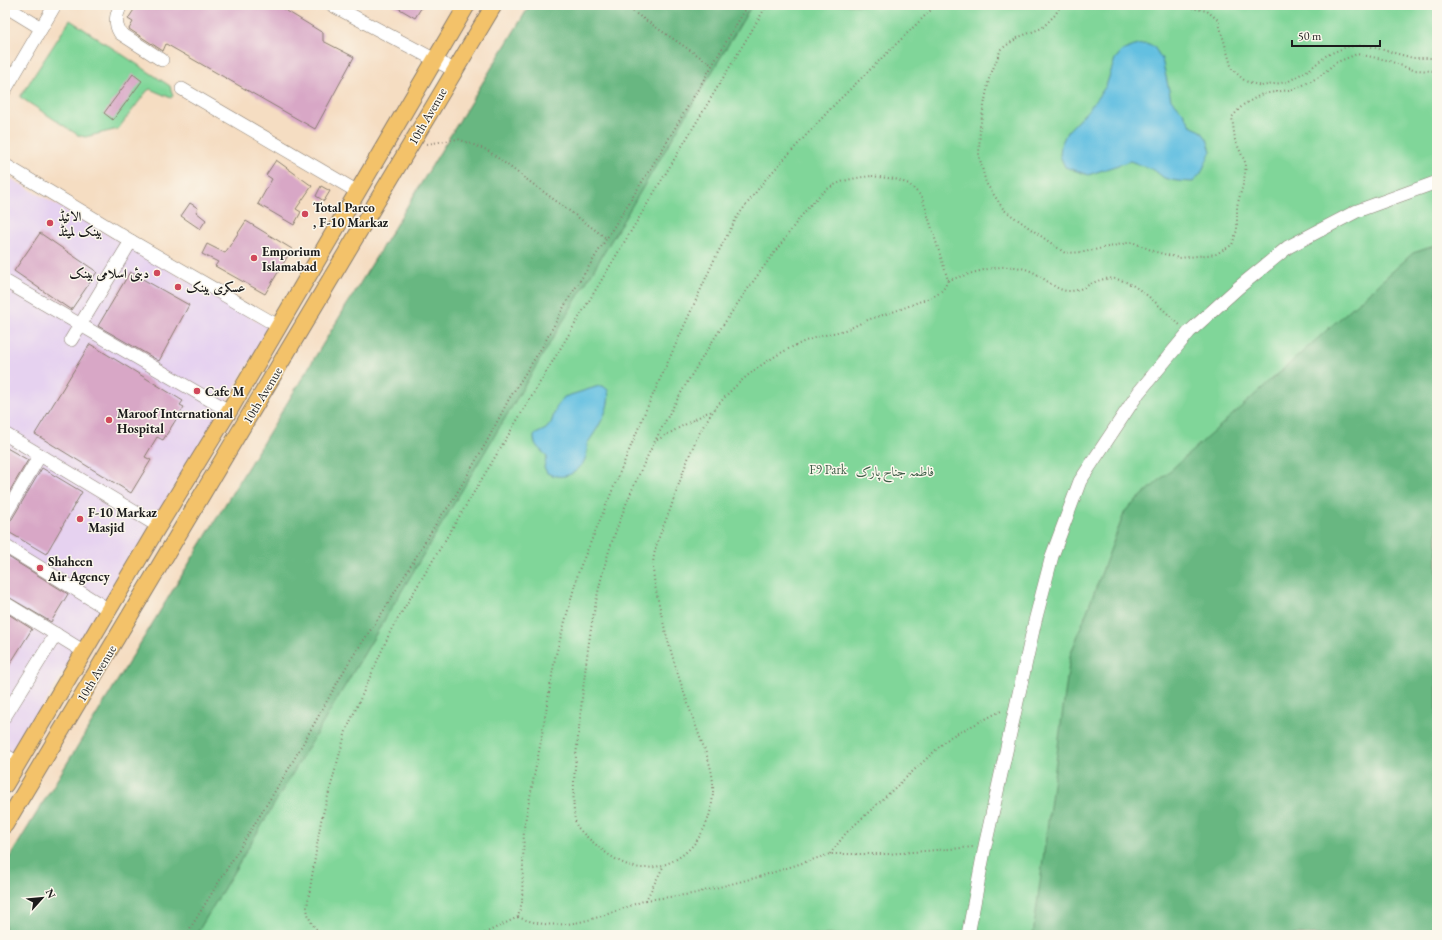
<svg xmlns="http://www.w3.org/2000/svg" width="1442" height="940" font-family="'EB Garamond',Amiri,serif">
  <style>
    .built { fill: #e6d2f0 }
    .green { fill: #80d699; stroke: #4e795a }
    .forest { fill: #68b781; stroke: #426a4e }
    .water { fill: #63c0e1; stroke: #406e7e }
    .building { fill: #d8a7c6 }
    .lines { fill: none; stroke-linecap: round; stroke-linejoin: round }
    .minor-casing { stroke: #887c6f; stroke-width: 14 }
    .major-casing { stroke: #887c6f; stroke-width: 18 }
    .path { stroke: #887c6f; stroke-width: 2; stroke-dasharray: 1 3; stroke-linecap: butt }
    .minor { stroke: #fff; stroke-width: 13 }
    .major { stroke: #f3c26a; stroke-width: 16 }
    .poi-dot { fill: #d1495b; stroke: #fbf7ec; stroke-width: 1.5 }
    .labels { text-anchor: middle; stroke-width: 3; stroke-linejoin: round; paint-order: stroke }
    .street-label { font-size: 13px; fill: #1c1c1c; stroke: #fbf7ec }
    .poi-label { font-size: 13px; font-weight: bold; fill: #1c1c1c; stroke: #fbf7ec; text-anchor: start }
    .park-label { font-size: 13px; fill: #3f5d48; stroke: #fbf7ec }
  </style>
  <rect width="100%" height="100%" fill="#fbf7ec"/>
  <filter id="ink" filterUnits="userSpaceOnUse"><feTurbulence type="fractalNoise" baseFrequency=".025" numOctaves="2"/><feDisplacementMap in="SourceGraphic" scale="8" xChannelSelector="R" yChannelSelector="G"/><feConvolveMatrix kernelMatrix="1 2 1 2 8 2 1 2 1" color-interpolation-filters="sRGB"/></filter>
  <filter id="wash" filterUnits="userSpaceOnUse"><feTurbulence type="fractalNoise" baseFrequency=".012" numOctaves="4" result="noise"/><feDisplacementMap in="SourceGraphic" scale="16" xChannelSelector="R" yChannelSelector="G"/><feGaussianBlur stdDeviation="0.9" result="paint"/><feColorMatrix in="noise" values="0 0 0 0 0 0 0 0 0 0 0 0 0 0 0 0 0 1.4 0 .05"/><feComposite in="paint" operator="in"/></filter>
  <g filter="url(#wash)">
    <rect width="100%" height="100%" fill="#f5ddc2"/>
    <!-- built -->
    <polygon class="built" points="5,175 270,328 5,770"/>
    <!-- green -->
    <g class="green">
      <polygon points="530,5 1437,5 1437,935 5,935 5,865"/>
      <polygon points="70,20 170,86 173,96 171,98 150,89 147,91 118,129 85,137 78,135 20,97"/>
    </g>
    <!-- forest -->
    <g class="forest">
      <polygon points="530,5 752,5 196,935 5,935 5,865"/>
      <polygon points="1437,245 1437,935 1033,935 1070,656 1125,511 1413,253"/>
    </g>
    <!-- water -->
    <g class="water">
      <polygon points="1146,44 1154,47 1162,59 1171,99 1182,111 1192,127 1201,131 1207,139 1211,151 1201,173 1193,182 1177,181 1164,178 1154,170 1130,161 1088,175 1065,167 1060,156 1061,145 1067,132 1089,109 1106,86 1115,59 1122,51 1137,45"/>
      <path d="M599,386H603L608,390C612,408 597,429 587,444C590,466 568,484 547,473L544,467L547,456C540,449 533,446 534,435L546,429L551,423L556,408L564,397Z"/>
    </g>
    <g id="blocks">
      <!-- building -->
      <g class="building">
        <polygon points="137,5 277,5 323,33 323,41 354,57 315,129 166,44 163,51 129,29 133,22 128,19"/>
        <polygon points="393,5 423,5 415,18"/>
        <polygon points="133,74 142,81 113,120 104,113"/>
        <polygon points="276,160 312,186 296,209 301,212 294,225 258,204 272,179 266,175"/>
        <polygon points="321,186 330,191 324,201 316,196"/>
        <polygon points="190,203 198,208 196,212 206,220 200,229 181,216"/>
        <polygon points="246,221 292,249 265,294 215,266 218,262 202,254 207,244 225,253"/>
        <polygon points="40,233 97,272 71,310 14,271"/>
        <polygon points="130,272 189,305 159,361 98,326"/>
        <polygon points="90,344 183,401 180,405 184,407 163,440 157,437 145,457 151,460 131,493 35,434"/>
        <polygon points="5,447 28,460 5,499"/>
        <polygon points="42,468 82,492 46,554 5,530 5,523 12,519"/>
        <polygon points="5,555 68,594 51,622 5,595"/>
        <polygon points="5,612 32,629 5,672"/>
      </g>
    </g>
  </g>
  <g filter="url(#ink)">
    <use href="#blocks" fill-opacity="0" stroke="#887c6f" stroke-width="1"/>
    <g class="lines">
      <defs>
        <g id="minor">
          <path d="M121,5C116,15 114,23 120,33L162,60"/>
          <polyline points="332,5 454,70"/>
          <polyline points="5,6 41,28"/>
          <polyline points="182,89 358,192"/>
          <polyline points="5,90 55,5"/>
          <polyline points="5,165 131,241 278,326"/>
          <polyline points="5,281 229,411"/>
          <polyline points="71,340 131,241"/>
          <polyline points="5,434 158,526"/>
          <polyline points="5,515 40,455"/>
          <polyline points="5,546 109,610"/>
          <polyline points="5,603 83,651"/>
          <polyline points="5,716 56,634"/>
          <polyline points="5,755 18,763"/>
          <polyline points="968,935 985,846 1035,621 1052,556 1080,481 1139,392 1189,332 1239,287 1288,247 1357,211 1437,182"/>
        </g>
        <g id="major">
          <polyline points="5,785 156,530 229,411 467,5"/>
          <polyline points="5,825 494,5"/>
        </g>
      </defs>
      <!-- minor casing -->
      <use href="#minor" class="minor-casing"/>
      <!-- major casing -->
      <use href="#major" class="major-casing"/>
      <!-- path -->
      <g class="path">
        <polyline points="623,5 712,65"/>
        <polyline points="1061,5 1055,15 1042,28 1019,37 1001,49 989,79 980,127 979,156 986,183 1004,210 1065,253 1084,252 1132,242 1156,252 1179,258 1216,254 1232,245 1237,230 1237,206 1244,181 1246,164 1235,140 1232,117 1243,105 1262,94 1295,89 1319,77 1335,63 1357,54 1387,60 1413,70 1437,71"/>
        <polyline points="1176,5 1207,11 1218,20 1232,69 1245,81 1261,86 1287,82 1310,69 1327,55 1346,47 1365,45 1413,58 1437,58"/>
        <polyline points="427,144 458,139 487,150 606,238"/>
        <path d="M872,176L895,179L909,184L922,197L948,280C945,287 944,289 939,293C932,298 923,300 916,303C900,310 886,314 870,319C863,322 855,326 848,329C832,334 816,336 801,343C760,361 720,393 699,434C687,458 679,484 670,510C663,527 654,546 653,564C653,578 656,591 659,604C668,647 682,688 697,729C703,747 712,764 713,784C715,826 689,867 644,868C625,868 608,855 594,843C589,839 580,831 577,826C569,810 577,747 579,728C585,669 591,608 609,551C643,446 708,341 774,253C789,234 802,212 820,195C835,181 852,178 872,176Z"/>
        <path d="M948,280C976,273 1005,259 1033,272C1045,278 1054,289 1067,291C1082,292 1091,281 1105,279C1132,274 1161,309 1180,325"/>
        <polyline points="657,440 706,413 713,411"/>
        <polyline points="830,854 846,833 950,737 1003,710"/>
        <polyline points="646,900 692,894 762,876 830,854 888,854 974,847"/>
        <path d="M518,917C562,936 604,915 646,900L664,865"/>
        <polyline points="186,935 288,770 349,662 384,610 440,517 450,505 486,443 509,399 544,344 566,303 662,150 748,5"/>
        <path d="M322,935C313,926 308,920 307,907L321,821L346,731L391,630L767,5"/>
        <polyline points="481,935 518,917 522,902 524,827 540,746 555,658 579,570 646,410 715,258 737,217 765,180 834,105 936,5"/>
      </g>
      <!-- minor -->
      <use href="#minor" class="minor"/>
      <!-- major -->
      <use href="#major" class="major"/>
    </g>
  </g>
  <!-- markers -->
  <g class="poi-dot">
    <circle cx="305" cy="214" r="4"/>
    <circle cx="50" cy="223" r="4"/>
    <circle cx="254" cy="258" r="4"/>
    <circle cx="157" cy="273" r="4"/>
    <circle cx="178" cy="287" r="4"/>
    <circle cx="197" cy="391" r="4"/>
    <circle cx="109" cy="420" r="4"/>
    <circle cx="80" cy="519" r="4"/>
    <circle cx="40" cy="568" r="4"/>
  </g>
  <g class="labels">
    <!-- street labels -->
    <g class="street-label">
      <text transform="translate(427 116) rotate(-60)" y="5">10th Avenue</text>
      <text transform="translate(262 395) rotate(-59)" y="5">10th Avenue</text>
      <text transform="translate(96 673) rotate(-59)" y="5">10th Avenue</text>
    </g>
    <!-- poi labels -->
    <g class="poi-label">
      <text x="313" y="212">Total Parco<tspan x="313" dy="15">, F-10 Markaz</tspan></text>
      <text x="58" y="221">الائیڈ<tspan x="58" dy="15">بینک لمیٹڈ</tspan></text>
      <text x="262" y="256">Emporium<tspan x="262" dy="15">Islamabad</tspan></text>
      <text x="149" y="278" text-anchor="end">دبئی اسلامی بینک</text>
      <text x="186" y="292">عسکری بینک</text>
      <text x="205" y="396">Cafe M</text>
      <text x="117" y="418">Maroof International<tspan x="117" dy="15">Hospital</tspan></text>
      <text x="88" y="517">F-10 Markaz<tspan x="88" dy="15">Masjid</tspan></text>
      <text x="48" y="566">Shaheen<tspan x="48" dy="15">Air Agency</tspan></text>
    </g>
    <!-- park labels -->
    <g class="park-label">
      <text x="828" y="474">F9 Park</text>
      <text x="895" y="476">فاطمہ جناح پارک</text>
    </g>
  </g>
  <!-- margin -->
  <rect width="1442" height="940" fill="none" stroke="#fbf7ec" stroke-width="20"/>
  <!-- north arrow -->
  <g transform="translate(42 898) rotate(63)" stroke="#fbf7ec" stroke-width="3" paint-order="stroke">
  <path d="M0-3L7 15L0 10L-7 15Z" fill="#1c1c1c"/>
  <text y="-6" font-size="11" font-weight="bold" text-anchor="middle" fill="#1c1c1c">N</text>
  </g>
  <!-- scale -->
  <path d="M1292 40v6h88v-6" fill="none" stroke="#1c1c1c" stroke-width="2"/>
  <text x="1298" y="40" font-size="12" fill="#1c1c1c" stroke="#fbf7ec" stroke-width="3" paint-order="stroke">50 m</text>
</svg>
